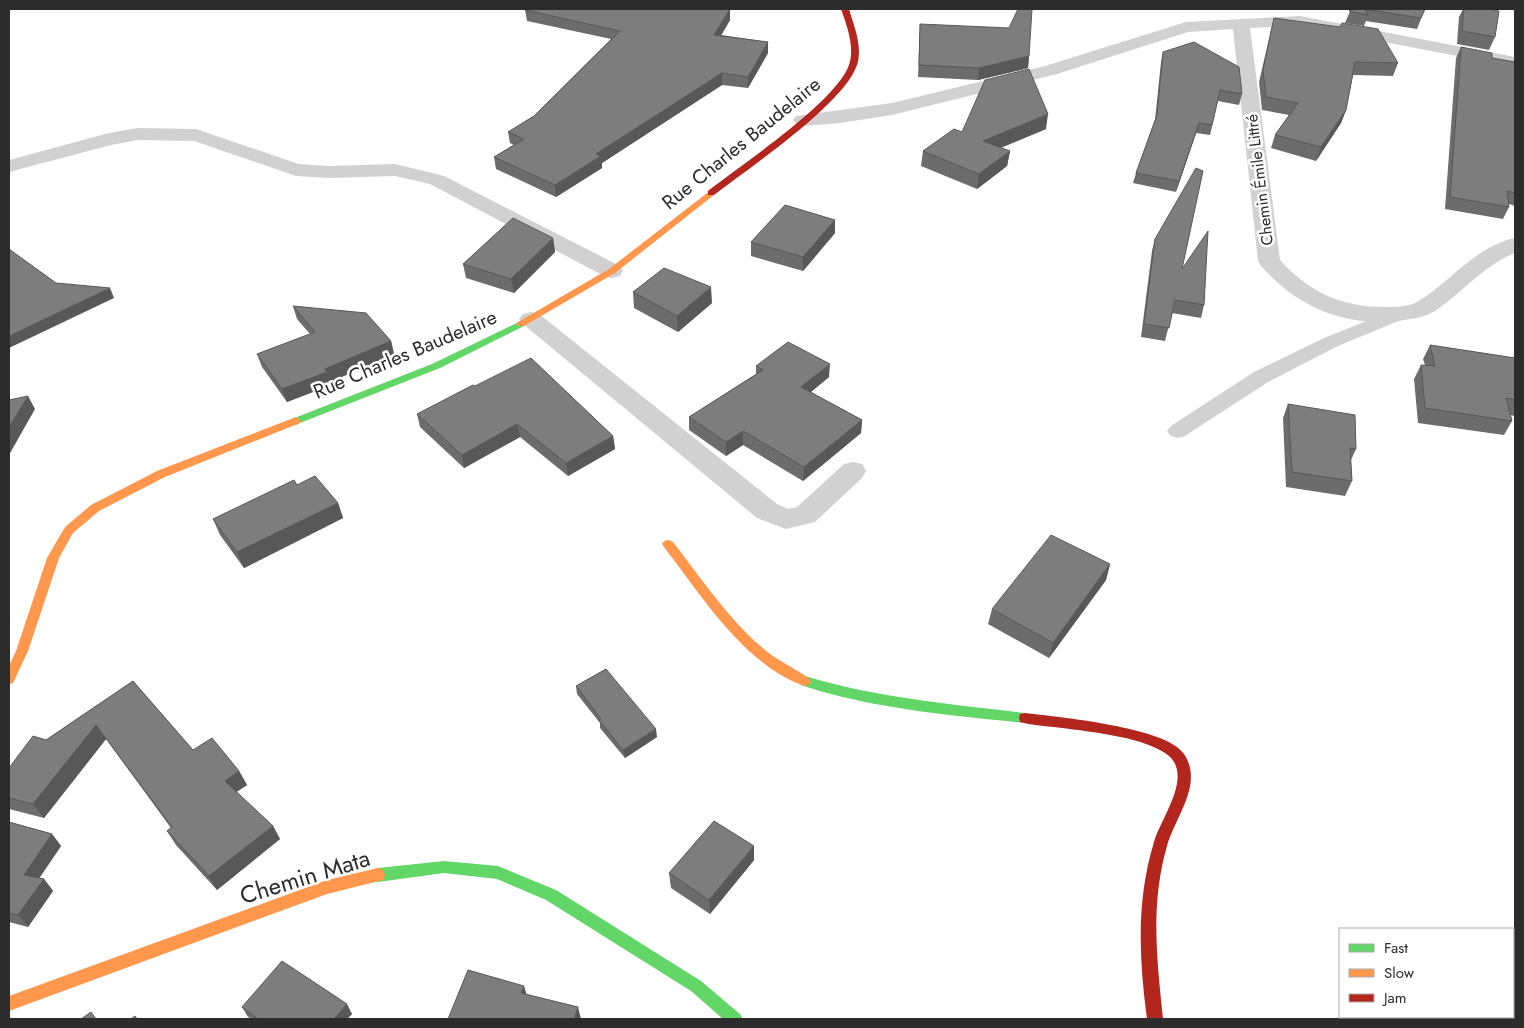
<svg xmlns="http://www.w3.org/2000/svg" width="1524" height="1028" font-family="Jost,sans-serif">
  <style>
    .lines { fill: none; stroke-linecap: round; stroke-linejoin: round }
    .lane { fill: #d1d1d1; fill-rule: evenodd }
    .street { fill: #d1d1d1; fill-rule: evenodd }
    .fast { fill: #63d668; fill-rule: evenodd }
    .slow { fill: #ff974d; fill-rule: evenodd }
    .jam { fill: #b3261e; fill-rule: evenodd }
    .wall { fill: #6c6c6c }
    .shaded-wall { fill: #585858 }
    .building { fill: #7d7d7d; stroke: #585858 }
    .labels { text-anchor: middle; stroke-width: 5; stroke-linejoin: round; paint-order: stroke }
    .far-street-label { font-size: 16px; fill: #2c2c2c; stroke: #fff }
    .street-label { font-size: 20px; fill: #2c2c2c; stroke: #fff }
    .near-street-label { font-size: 24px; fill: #2c2c2c; stroke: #fff }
  </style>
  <rect width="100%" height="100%" fill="#fff"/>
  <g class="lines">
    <!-- lane -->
    <polygon class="lane" points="1401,307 1408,309 1411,313 1408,317 1338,346 1268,382 1185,436 1178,438 1171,436 1167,431 1171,426 1254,372 1324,338"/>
    <!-- street -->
    <g class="street">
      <path d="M1300,16L1515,57V67L1300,26L1250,28L1280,260C1308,291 1341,307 1383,307C1394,307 1408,307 1417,302C1451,282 1474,247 1515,238V253C1484,265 1462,293 1435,311C1424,318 1410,319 1398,321C1342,326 1298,307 1261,266L1258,261L1233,29L1188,32L1057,74L892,115L840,123L803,126L796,124L793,120L796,116L892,103L1045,66L1186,22Z"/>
      <polygon points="138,128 196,129 299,164 328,166 395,164 444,176 620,266 623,271 620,276 612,278 604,276 430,184 395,176 328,178 296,176 194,141 138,140 111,145 9,172 9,160 109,133"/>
      <polygon points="531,312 539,314 777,504 788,509 797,507 844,464 853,462 862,464 866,471 862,478 815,522 786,529 757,518 523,324 519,319 523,314"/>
    </g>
    <!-- fast -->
    <g class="fast">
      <polygon points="521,321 524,322 526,324 524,326 440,368 300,423 296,425 291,421 292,419 432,364"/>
      <path d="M805,676C877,698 951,704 1025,713L1030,714L1031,718L1030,722L1025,723C949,715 873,709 801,685L799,681L801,677Z"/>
      <polygon points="444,861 498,866 556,890 701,981 740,1014 743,1019 723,1019 691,991 546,900 497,879 444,873 378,882 373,880 371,875 373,870 378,868"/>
    </g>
    <!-- slow -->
    <g class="slow">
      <polygon points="711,190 714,191 714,195 615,273 524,326 518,326 516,324 518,322 609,269"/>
      <polygon points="296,417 301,421 300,423 165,477 99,511 73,533 59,558 28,651 13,683 9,684 9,666 16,651 47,558 65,527 91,505 157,471"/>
      <path d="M668,540L672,541C703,580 733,627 773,656C781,662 809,676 811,681L809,685L805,686C745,666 701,595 664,547L662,544L664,541Z"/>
      <polygon points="378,868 383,870 385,875 383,880 327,894 9,1011 9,996 327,880"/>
    </g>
    <!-- jam -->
    <g class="jam">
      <path d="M841,9H849C854,26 863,47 857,65C844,104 749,168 714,195H708V191C741,165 836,102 849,65C855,47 847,26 841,9Z"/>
      <path d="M1025,713C1057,717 1167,727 1184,754C1204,784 1175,817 1167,846C1150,905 1157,960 1163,1019H1147C1139,959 1136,901 1154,842C1161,817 1196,773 1165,753C1140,736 1084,731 1054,727C1043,726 1031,725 1020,722L1019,718L1020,714Z"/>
    </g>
  </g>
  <!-- wall -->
  <g class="wall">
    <polygon points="730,9 730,20 721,35 768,42 768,53 748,88 722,85 602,163 602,168 556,197 496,169 494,157 514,145 510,143 508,132 534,116 611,39 527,21 525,10"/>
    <polygon points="1351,9 1425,9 1417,29 1366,21 1364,26 1345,23"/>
    <polygon points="1463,9 1488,9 1495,37 1489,50 1457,44 1459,17"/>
    <polygon points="1274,18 1398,63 1393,76 1353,75 1346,110 1341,123 1316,161 1271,148 1275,135 1289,115 1262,110 1259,82 1271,30"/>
    <polygon points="920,24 1029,56 1028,68 978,80 918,77"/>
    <polygon points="1461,47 1492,58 1515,62 1515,206 1509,204 1509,207 1503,219 1445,209 1456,58"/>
    <polygon points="1163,52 1242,94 1239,105 1218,101 1210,135 1196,133 1176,192 1133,183 1136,173 1155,120 1161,62"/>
    <polygon points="1046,129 1000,148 1010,151 1007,166 977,189 921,166 923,151 962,132"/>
    <polygon points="835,220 835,233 803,271 751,256 751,242"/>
    <polygon points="553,238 555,252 514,293 466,278 463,264"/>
    <polygon points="1155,239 1182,269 1204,305 1201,318 1172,313 1165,341 1141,337 1152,251"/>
    <polygon points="633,292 712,303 678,332 634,308"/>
    <polygon points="293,306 391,341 394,354 330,382 331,385 287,402 262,367 257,354 310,334 297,319"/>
    <polygon points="1430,345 1515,358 1515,416 1510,415 1512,421 1504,435 1418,423 1414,379 1421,365 1425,365 1423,359"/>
    <polygon points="756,366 829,377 811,392 862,420 861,433 803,481 743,445 726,456 689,430 689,417 756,374"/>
    <polygon points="475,386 613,436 615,449 568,476 520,437 464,468 420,427 417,414"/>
    <polygon points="1288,404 1356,449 1351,460 1352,481 1345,496 1286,487 1283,418"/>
    <polygon points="297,485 338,503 343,518 244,568 220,535 213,519"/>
    <polygon points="1110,564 1106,580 1049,658 988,624 992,609"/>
    <polygon points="133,681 193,750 239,771 247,785 236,792 273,826 280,839 217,890 176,845 167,831 171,828 106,739 44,818 9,809 9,768 46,740"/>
    <polygon points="576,686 657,737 625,758 600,728 600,723 577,694"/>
    <polygon points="9,822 52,834 61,846 39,878 44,879 53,891 28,927 9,922"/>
    <polygon points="754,846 754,860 710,914 671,888 669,873"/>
    <polygon points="242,1007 352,1014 347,1019 252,1019 248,1017"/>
  </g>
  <!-- shaded-wall -->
  <g class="shaded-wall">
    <polygon points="730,9 730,20 715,46 714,35"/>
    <polygon points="768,42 768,53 748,88 748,77"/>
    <polygon points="1029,56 1028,68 978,80 979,68"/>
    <polygon points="722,73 722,85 602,163 602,168 556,197 555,185 596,154"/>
    <polygon points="1346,110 1341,123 1316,161 1321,147"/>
    <polygon points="1048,114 1046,129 981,156 983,141"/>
    <polygon points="1199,123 1196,133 1176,192 1179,181"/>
    <polygon points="1010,151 1007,166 977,189 979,174"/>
    <polygon points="835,220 835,233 803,271 803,257"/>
    <polygon points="553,238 555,252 514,293 511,279"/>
    <polygon points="711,287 712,303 678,332 677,316"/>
    <polygon points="110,288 114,298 9,348 9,336"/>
    <polygon points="391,341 394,354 330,382 331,385 287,402 282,389 325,369"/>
    <polygon points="830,364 829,377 801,400 801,387"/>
    <polygon points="28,396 35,409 9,455 9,427"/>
    <polygon points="862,420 861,433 803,481 804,467"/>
    <polygon points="517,424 520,437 464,468 462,455"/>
    <polygon points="743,431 743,445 726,456 726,442"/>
    <polygon points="613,436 615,449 568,476 566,463"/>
    <polygon points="338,503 343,518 244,568 237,552"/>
    <polygon points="1110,564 1106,580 1049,658 1053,643"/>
    <polygon points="96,725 106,739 44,818 33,804"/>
    <polygon points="656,729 657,737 625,758 623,750"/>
    <polygon points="239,771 247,785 232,795 225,781"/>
    <polygon points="273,826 280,839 217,890 209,876"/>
    <polygon points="52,834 61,846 34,886 24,875"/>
    <polygon points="754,846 754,860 710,914 709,900"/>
    <polygon points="44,879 53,891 28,927 18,915"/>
    <polygon points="524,986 528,999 521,993"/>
    <polygon points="347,1004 352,1014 347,1019 334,1019"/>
    <polygon points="578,1007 581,1019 574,1019"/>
  </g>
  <!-- building -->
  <g class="building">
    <polygon points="526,9 730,9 714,35 768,42 748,77 722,73 596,154 601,156 555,185 494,157 524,139 508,132 534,116 620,31 525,10"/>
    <polygon points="1018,9 1032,9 1029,56 979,68 919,65 920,24 1009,28"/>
    <polygon points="1351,9 1425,9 1421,18 1364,9 1368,15 1349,11"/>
    <polygon points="1464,9 1488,9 1499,11 1495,37 1462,31"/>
    <polygon points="1274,18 1340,27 1342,23 1378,29 1398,63 1355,62 1346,110 1321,147 1275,135 1298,103 1266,97 1263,70"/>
    <polygon points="1194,42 1239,67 1242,94 1220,90 1212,125 1199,123 1179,181 1136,173 1157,115 1163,52"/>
    <polygon points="1461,47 1492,53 1492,58 1515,62 1515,193 1507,191 1509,207 1450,197"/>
    <polygon points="1029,69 1048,114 983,141 1010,151 979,174 923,151 954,129 962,132 985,80"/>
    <polygon points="1196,168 1203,171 1182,269 1208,231 1204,305 1175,300 1169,328 1144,324 1155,239"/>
    <polygon points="785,205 835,220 803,257 751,242"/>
    <polygon points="513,218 553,238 511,279 463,264"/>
    <polygon points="9,249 56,283 110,288 9,336"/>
    <polygon points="664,268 711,287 677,316 633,292"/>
    <polygon points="293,306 366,313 391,341 325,369 327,372 282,389 257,354 315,332"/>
    <polygon points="788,342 830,364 801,387 862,420 804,467 743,431 726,442 689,417 763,370 756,366"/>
    <polygon points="1430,345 1515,358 1515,400 1506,398 1512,421 1425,408 1421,365 1435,366"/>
    <polygon points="531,358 613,436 566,463 517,424 462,455 417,414 473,385 475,386"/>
    <polygon points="28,396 9,427 9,400"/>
    <polygon points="1288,404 1355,415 1356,449 1350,448 1352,481 1292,472"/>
    <polygon points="315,476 338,503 237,552 213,519 294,480 297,485"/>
    <polygon points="1051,535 1110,564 1053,643 992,609"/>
    <polygon points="606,669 656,729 623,750 599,720 601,719 576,686"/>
    <polygon points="133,681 193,750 212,738 239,771 225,781 273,826 209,876 167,831 172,827 96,725 33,804 9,798 9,768 33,736 46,740"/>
    <polygon points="714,821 754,846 709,900 669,873"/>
    <polygon points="9,822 52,834 24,875 44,879 18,915 9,913"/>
    <polygon points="282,961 347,1004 334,1019 258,1019 242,1007"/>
    <polygon points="468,970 524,986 521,993 578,1007 574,1019 448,1019"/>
    <polygon points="91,1012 96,1019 81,1019"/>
    <polygon points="135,1016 137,1019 131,1019"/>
  </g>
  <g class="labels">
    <!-- far-street labels -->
    <g class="far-street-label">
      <text transform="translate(1259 180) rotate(-97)" y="6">Chemin Émile Littré</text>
    </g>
    <!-- street labels -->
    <g class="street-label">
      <text transform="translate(741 143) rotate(-39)" y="7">Rue Charles Baudelaire</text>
      <text transform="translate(405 354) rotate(-23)" y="7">Rue Charles Baudelaire</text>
    </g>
    <!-- near-street labels -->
    <g class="near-street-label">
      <text transform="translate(305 877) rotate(-17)" y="8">Chemin Mata</text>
    </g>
  </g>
  <!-- border -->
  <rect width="1524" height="1028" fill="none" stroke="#2c2c2c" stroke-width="20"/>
  <!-- legend -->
  <rect x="1339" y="928" width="175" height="90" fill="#ffffff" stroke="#ababab"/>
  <rect x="1349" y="944" width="25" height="8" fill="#63d668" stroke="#ababab"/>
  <text x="1384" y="953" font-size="15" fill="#2c2c2c">Fast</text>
  <rect x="1349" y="969" width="25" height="8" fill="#ff974d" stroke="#ababab"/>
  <text x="1384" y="978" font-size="15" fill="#2c2c2c">Slow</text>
  <rect x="1349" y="994" width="25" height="8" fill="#b3261e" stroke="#ababab"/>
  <text x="1384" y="1003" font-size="15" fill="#2c2c2c">Jam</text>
</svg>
